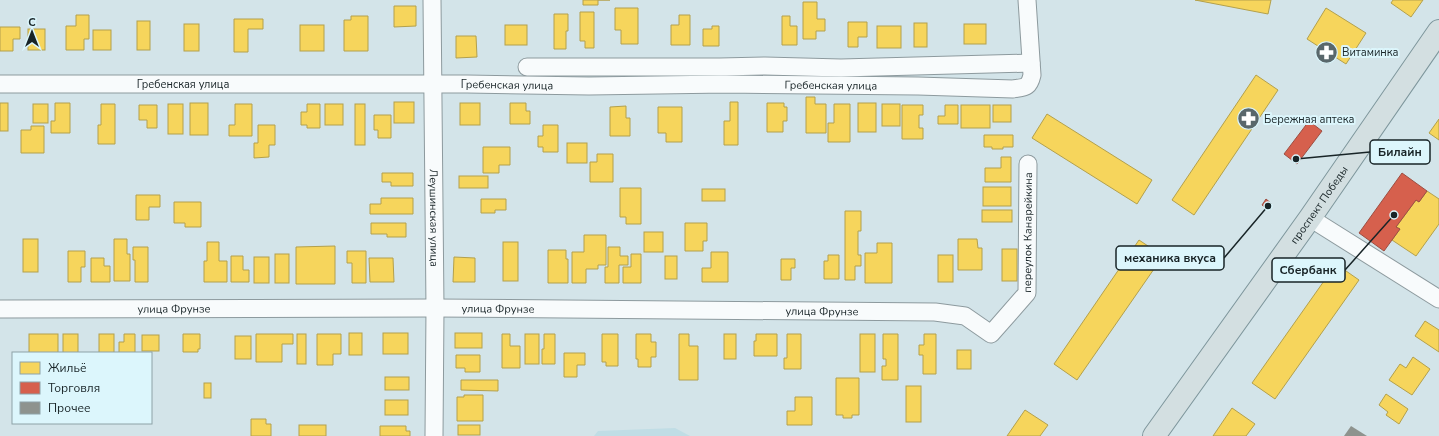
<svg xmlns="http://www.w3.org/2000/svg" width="1439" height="436" font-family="'Nunito Sans',sans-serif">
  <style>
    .built { fill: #c0dde5 }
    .homes { fill: #f6d55c; stroke: #b3a04c }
    .shops { fill: #d6604d; stroke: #9d4e42 }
    .building { fill: #8e938e }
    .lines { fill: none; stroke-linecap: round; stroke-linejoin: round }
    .street-casing { stroke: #8d9a9e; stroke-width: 19 }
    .primary-casing { stroke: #7e969c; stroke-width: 24 }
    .street { stroke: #f8fbfc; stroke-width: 17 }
    .primary { stroke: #d3dfe1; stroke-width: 22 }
    .labels { text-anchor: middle; stroke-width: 4; stroke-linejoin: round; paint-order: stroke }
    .poi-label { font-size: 11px; fill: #182427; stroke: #dcf6fc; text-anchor: start }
    .street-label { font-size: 11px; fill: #182427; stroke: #dcf6fc }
    .leader { fill: none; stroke: #182427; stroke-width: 1.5 }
    .callout-dot { fill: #182427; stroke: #dcf6fc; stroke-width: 1.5 }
    .callout { fill: #dcf6fc; stroke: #182427; stroke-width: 1.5 }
    .callout-label { font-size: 12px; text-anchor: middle; font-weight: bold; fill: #182427 }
  </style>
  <rect width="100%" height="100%" fill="#d3e4e9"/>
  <!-- built -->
  <polygon class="built" points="675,428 690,436 594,436 598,431"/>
  <!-- homes -->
  <g class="homes">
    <polygon points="583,0 610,0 598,0 598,5 583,5"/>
    <polygon points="1195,0 1271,0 1268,14"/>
    <polygon points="1393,0 1423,0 1411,17 1391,3"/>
    <polygon points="803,2 817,2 817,19 825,19 825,31 816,31 816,39 803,39"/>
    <polygon points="394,6 416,6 416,26 394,27"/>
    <polygon points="615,8 638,8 638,44 621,44 621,30 615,30"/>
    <polygon points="1326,8 1366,33 1346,64 1307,39"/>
    <polygon points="580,12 594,12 594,48 585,48 585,41 580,41"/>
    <polygon points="554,14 568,14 568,31 566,31 566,49 554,49"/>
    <polygon points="76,15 89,15 89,39 84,39 84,50 66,50 66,26 76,26"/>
    <polygon points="679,15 690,15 690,45 671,45 671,25 679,25"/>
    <polygon points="351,16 368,16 368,51 344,51 344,20 351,20"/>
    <polygon points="782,16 790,16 790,26 797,26 797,45 782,45"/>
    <polygon points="234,19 263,19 263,29 248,29 248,52 234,52"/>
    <rect x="137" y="21" width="13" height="29"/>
    <polygon points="848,22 867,22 867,37 858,37 858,47 848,47"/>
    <rect x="914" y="23" width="13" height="24"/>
    <rect x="184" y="24" width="15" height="27"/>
    <rect x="964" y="24" width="22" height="20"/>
    <rect x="300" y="25" width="24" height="26"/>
    <rect x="505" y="25" width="22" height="20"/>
    <polygon points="712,26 719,26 719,46 703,46 703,29 712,29"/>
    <rect x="877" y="26" width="24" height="22"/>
    <polygon points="0,27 20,27 20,39 13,39 13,51 0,51"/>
    <rect x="28" y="29" width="17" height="21"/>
    <rect x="93" y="30" width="18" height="20"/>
    <polygon points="456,36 476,36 477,57 456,58"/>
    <polygon points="1256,75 1278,90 1194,215 1172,200"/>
    <polygon points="806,97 815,97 815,104 826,104 826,133 806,133"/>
    <rect x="394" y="102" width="20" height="21"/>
    <polygon points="730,102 738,102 738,145 724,145 724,121 730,121"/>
    <rect x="0" y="103" width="8" height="28"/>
    <polygon points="55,103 70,103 70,133 51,133 51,121 55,121"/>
    <rect x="190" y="103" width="18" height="32"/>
    <rect x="460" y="103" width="20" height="22"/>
    <polygon points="510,103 526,103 526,111 530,111 530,124 510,124"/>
    <polygon points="767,103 784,103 784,107 787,107 787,121 783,121 783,132 767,132"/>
    <rect x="858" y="103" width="18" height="29"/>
    <rect x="33" y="104" width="15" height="19"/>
    <polygon points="101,104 115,104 115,144 98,144 98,125 101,125"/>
    <rect x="168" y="104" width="15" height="30"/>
    <polygon points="235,104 252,104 252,136 229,136 229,125 235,125"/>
    <polygon points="307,104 320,104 320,128 307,128 307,125 301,125 301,112 307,112"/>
    <rect x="325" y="104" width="18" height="21"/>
    <rect x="355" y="104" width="10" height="41"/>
    <polygon points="834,104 850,104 850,142 828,142 828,123 834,123"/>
    <rect x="882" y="104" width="18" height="22"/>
    <polygon points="139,105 157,105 157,128 147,128 147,120 139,120"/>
    <polygon points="902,105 923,105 923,115 919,115 919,128 923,128 923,139 902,139"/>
    <polygon points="945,105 958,105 958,124 938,124 938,116 945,116"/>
    <rect x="961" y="105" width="29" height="23"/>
    <rect x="993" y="105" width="18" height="17"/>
    <polygon points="626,106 626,118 630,118 630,136 610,136 610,107"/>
    <polygon points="658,107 682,107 682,142 666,142 666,133 658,133"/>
    <polygon points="1047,114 1152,180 1137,204 1032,138"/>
    <polygon points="374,115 391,115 391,138 378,138 378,130 374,130"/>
    <polygon points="1439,119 1439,140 1429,133"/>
    <polygon points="258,125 275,125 275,145 269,145 269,157 254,158 254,143 258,143"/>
    <polygon points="543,125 558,125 558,152 543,152 543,147 538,147 538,136 543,136"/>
    <polygon points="31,126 44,126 44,153 21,153 21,130 31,130"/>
    <polygon points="984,135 1013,135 1013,147 1003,147 1003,149 992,149 992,147 984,147"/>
    <rect x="567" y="143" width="20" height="20"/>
    <polygon points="483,147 510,147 510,165 499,165 499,173 483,173"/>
    <polygon points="597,154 613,154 613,182 590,182 590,162 597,162"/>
    <polygon points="1001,157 1011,157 1011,182 985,182 985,168 1001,168"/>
    <polygon points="382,173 413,173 413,186 391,186 391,182 382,182"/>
    <rect x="459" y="176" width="29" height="12"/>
    <rect x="983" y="187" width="28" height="19"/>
    <polygon points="620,188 641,188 641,224 626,224 626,217 620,217"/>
    <rect x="702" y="189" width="23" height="12"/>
    <polygon points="1427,191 1439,199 1439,224 1416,256 1392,240 1400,229 1396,227 1416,200 1419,202"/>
    <polygon points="136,195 160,195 160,207 149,207 149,220 136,220"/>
    <polygon points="381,198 413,198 413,214 370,214 370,204 381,204"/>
    <polygon points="481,199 506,199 506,210 495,210 495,213 481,213"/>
    <polygon points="174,202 201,202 201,227 185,227 185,223 174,223"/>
    <rect x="982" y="210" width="30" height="12"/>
    <polygon points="845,211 861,211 861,231 858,231 858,255 861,255 861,266 855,266 855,280 845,280"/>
    <polygon points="371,223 406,223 406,237 387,237 387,234 371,234"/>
    <polygon points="685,223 707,223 707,241 703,241 703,251 685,251"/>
    <rect x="644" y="232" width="19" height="20"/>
    <polygon points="584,235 606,235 606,265 598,265 598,269 586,269 586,283 572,283 572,252 584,252"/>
    <rect x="23" y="239" width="15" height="33"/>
    <polygon points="114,239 127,239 127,254 130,254 130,281 114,281"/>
    <polygon points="958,239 977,239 978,248 982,248 982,270 958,270"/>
    <polygon points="1139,240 1163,256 1077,380 1054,364"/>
    <polygon points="207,242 219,242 219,261 227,261 227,282 204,282 204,261 207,261"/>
    <rect x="503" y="242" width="15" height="39"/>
    <polygon points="877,243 892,243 892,283 865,283 865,253 877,253"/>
    <polygon points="335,246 335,284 296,284 296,247"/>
    <polygon points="133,247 148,247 148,282 135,282 135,260 133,260"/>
    <polygon points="608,247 620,247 620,256 628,256 628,265 619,265 619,283 605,283 605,267 608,267"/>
    <rect x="1002" y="249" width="15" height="32"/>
    <polygon points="548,250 566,250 566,259 568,259 568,283 548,283"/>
    <polygon points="68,251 85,251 85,267 81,267 81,282 68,282"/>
    <polygon points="347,251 366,251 366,283 352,283 352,263 347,263"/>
    <polygon points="711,252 728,252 728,282 702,282 702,268 711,268"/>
    <rect x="275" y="254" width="14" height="29"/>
    <polygon points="631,254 641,254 641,283 623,283 623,267 631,267"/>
    <polygon points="828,255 839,255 839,279 824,279 824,261 828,261"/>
    <rect x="938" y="255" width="15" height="27"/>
    <polygon points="231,256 243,256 243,270 249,270 249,282 231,282"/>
    <rect x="665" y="256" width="12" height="23"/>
    <rect x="254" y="257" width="15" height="26"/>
    <polygon points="454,257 475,258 475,282 453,282"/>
    <polygon points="91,258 104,258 104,266 110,266 110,282 91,282"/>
    <polygon points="369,258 393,258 394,282 370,282"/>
    <polygon points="781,259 795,259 795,268 791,268 791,280 781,280"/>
    <polygon points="1336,264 1359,280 1275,399 1252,383"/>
    <polygon points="1425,321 1439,330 1439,352 1415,336"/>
    <rect x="349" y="333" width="13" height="22"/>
    <rect x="383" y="333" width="25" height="21"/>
    <rect x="455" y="333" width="27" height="15"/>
    <rect x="29" y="334" width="29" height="19"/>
    <rect x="63" y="334" width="15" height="19"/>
    <rect x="99" y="334" width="15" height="19"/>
    <polygon points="124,334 135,334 135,353 119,353 119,342 124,342"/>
    <polygon points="183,334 200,334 200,349 198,349 198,352 183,352"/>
    <polygon points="256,334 293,334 293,344 282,344 282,362 256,362"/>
    <rect x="297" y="334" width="9" height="30"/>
    <polygon points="317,334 341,334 341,354 333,354 333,365 317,365"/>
    <polygon points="502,334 510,334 510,346 520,346 520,368 502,368"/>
    <rect x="525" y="334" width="14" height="30"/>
    <polygon points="544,334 555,334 555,364 542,364 542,349 544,349"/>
    <polygon points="602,334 618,334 618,366 606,366 606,362 602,362"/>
    <polygon points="636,334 651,334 651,342 656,342 656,357 651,357 651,367 638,367 638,359 636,359"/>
    <polygon points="679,334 689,334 689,346 698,346 698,380 679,380"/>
    <rect x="724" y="334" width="12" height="25"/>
    <polygon points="756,334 777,334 777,356 754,356 754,341 756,341"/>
    <polygon points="787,334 801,334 801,369 784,369 784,358 787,358"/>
    <rect x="860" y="334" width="15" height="38"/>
    <polygon points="883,334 898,334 898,380 882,380 882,366 886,366 886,359 883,359"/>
    <polygon points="924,334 936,334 936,374 923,374 923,355 919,355 919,345 924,345"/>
    <rect x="142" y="335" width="17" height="16"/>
    <rect x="235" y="336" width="16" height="23"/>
    <rect x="957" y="350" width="14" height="19"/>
    <polygon points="564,353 585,353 585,365 577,365 577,377 564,377"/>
    <polygon points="456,355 480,355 480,372 465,372 465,368 456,368"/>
    <polygon points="1413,357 1430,369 1412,395 1389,380 1400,364 1406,368"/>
    <rect x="385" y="377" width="24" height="13"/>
    <polygon points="836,378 859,378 859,415 852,415 852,418 843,418 843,415 836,415"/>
    <polygon points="461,380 498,380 498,391 461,390"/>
    <rect x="204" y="383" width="7" height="15"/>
    <rect x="906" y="386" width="15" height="36"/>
    <polygon points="1386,394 1408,409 1399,424 1386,415 1388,412 1379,405"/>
    <polygon points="464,395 483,395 483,421 457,421 457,397 464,397"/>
    <polygon points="795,397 812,397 812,425 787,425 787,411 795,411"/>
    <rect x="385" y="400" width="23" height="15"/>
    <polygon points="1232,408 1255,424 1246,436 1213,436"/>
    <polygon points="1025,410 1048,425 1040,436 1007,436"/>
    <polygon points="251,419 266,419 266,424 271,424 271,436 251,436"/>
    <rect x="299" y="425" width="27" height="11"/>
    <rect x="458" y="425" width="22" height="10"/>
    <polygon points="380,426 406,426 406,431 410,431 410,436 380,436"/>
  </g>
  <!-- shops -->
  <g class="shops">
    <polygon points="1309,121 1322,131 1297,164 1284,154"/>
    <polygon points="1402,173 1427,191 1419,202 1416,200 1396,227 1400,229 1384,251 1359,233"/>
    <polygon points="1266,199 1272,204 1267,209 1262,205"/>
  </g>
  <!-- building -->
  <polygon class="building" points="1351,426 1367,436 1344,436"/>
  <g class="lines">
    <defs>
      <g id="street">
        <path id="s1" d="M432,0L435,308L434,436"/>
        <polyline points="527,67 720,67 765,66 841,68 1031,63"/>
        <path id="s2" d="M0,84H467L589,86L726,84L918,86L1013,89C1025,87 1029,88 1032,75L1027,0"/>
        <polyline points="1310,218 1439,299"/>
        <path id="s3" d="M0,309L435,308L935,312L965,316L991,334L1027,293L1028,164"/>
      </g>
      <g id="primary">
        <path id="s4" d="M1154,436L1310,218L1439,31"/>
      </g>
    </defs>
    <!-- street casing -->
    <use href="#street" class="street-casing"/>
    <!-- primary casing -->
    <use href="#primary" class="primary-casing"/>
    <!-- street -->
    <use href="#street" class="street"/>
    <!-- primary -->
    <use href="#primary" class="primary"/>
  </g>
  <!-- icons -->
  <defs>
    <symbol id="pharmacy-disc" viewBox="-11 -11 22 22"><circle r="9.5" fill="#59676b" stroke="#dcf6fc"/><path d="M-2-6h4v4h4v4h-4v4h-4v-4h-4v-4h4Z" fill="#fff"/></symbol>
  </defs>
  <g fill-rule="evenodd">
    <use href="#pharmacy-disc" x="1314" y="40" width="25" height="25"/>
    <use href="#pharmacy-disc" x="1236" y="106" width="25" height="25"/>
  </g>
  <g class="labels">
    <!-- poi labels -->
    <g class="poi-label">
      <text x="1342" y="56">Витаминка</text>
      <text x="1264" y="123">Бережная аптека</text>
    </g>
    <!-- street labels -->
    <g class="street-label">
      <text dy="4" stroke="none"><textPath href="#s2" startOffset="183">Гребенская улица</textPath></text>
      <text dy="4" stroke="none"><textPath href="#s2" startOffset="507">Гребенская улица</textPath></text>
      <text dy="4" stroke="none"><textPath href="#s2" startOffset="831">Гребенская улица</textPath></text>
      <text dy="4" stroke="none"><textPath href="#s4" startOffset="284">проспект Победы</textPath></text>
      <text dy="4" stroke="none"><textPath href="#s1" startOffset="218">Леушинская улица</textPath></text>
      <text dy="4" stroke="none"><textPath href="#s3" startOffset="1112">переулок Канарейкина</textPath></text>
      <text dy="4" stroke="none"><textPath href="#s3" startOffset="498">улица Фрунзе</textPath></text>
      <text dy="4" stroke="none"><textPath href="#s3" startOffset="174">улица Фрунзе</textPath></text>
      <text dy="4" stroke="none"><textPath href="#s3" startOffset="822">улица Фрунзе</textPath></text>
    </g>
  </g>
  <!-- callouts -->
  <path class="leader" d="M1296 159L1370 152M1268 206L1224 258M1394 215L1345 270"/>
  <g class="callout-dot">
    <circle cx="1296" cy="159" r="4"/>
    <circle cx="1268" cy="206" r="4"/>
    <circle cx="1394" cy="215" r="4"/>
  </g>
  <g class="callout">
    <rect x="1370" y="140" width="60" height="24" rx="4"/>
    <rect x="1116" y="246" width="108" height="24" rx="4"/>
    <rect x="1272" y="258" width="73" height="24" rx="4"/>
  </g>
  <g class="callout-label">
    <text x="1400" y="156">Билайн</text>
    <text x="1170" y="262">механика вкуса</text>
    <text x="1308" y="274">Сбербанк</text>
  </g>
  <!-- legend -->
  <rect x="12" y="352" width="140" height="72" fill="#dcf6fc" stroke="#8ea2a7"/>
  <rect x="20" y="362" width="20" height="12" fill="#f6d55c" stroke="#8ea2a7"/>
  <text x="48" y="372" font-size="12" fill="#182427">Жильё</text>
  <rect x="20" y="382" width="20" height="12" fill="#d6604d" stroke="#8ea2a7"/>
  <text x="48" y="392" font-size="12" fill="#182427">Торговля</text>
  <rect x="20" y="402" width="20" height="12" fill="#8e938e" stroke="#8ea2a7"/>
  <text x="48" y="412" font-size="12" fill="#182427">Прочее</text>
  <!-- north arrow -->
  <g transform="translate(32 32)" stroke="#dcf6fc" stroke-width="3" paint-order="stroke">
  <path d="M0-3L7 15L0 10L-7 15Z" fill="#182427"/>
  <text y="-6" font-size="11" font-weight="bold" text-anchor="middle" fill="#182427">С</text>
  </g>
</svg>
